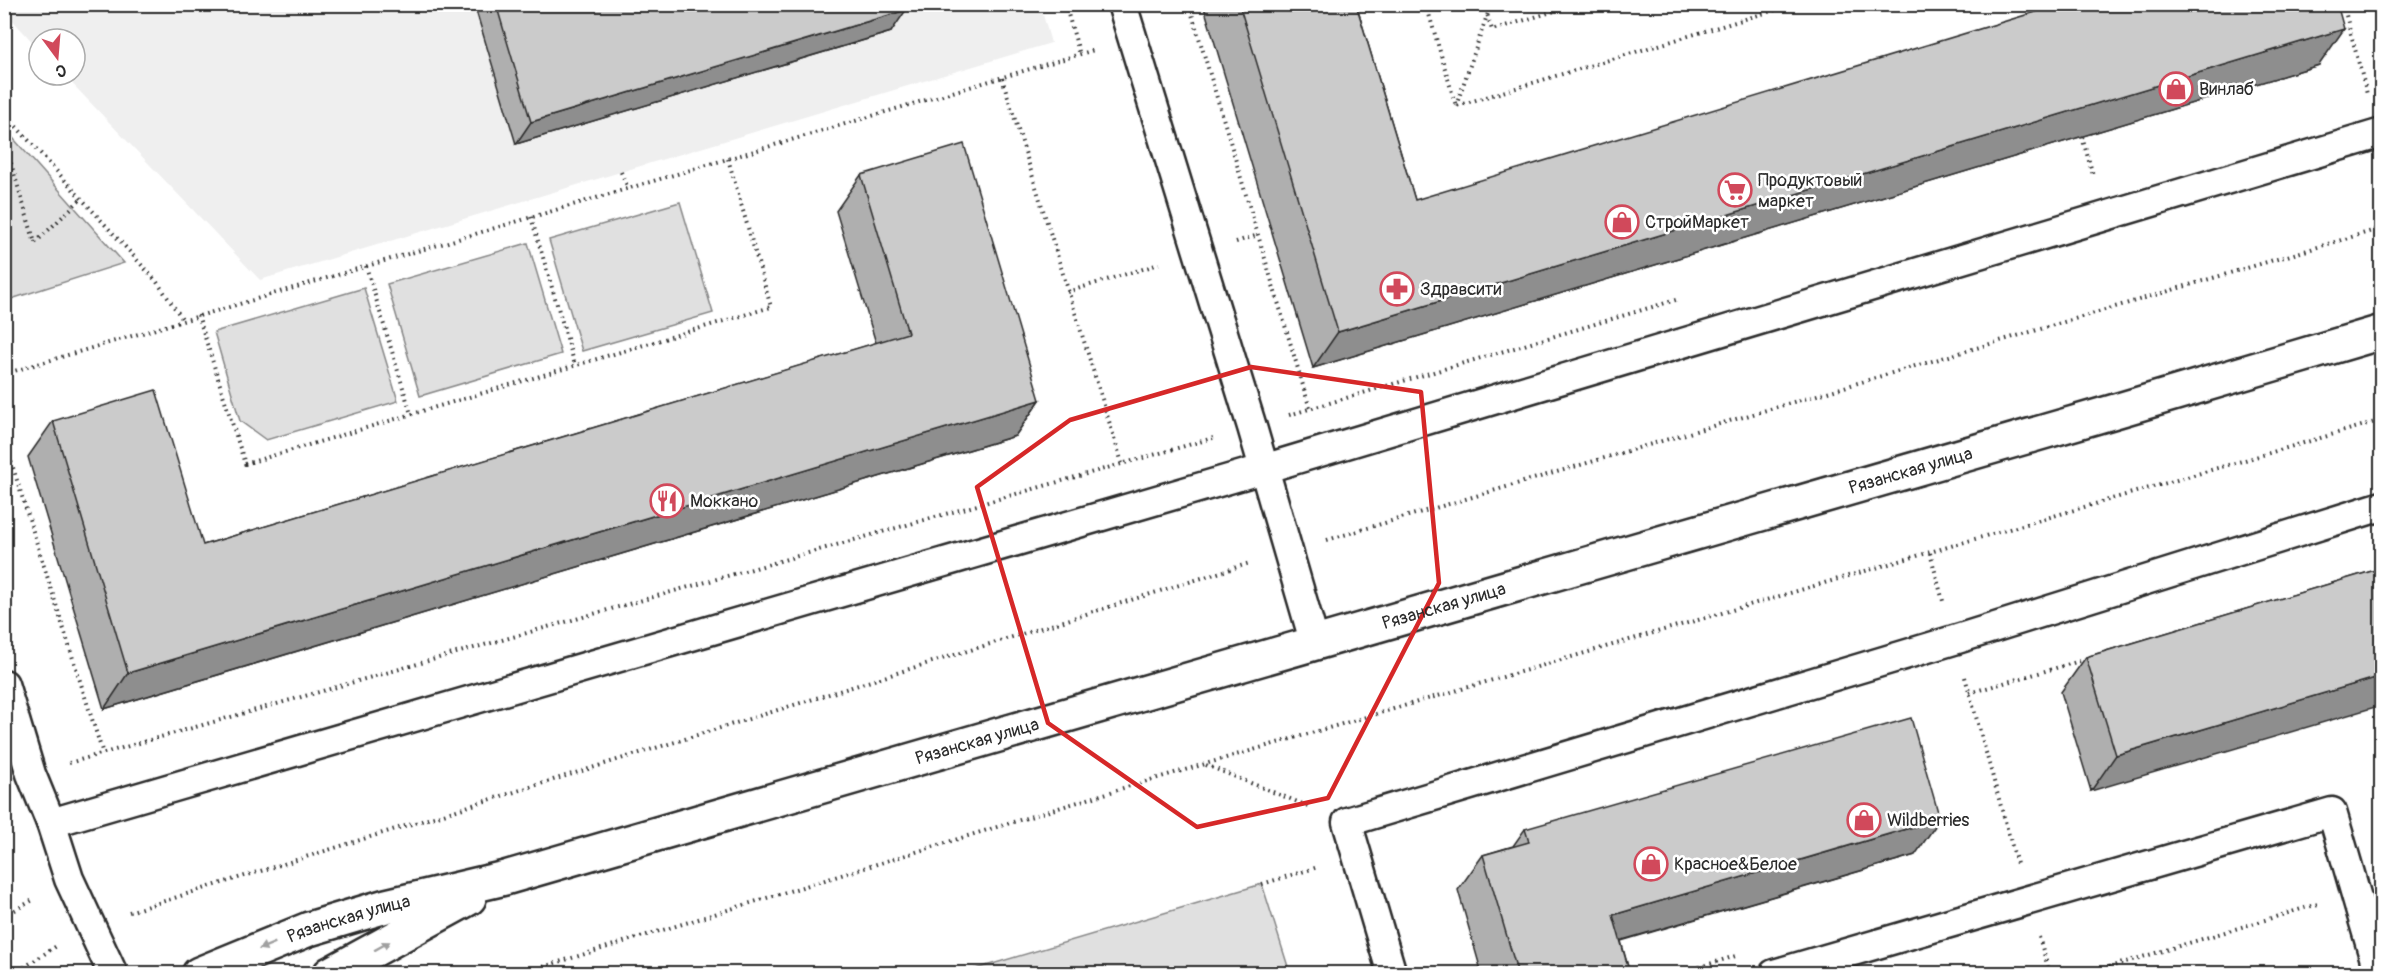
<svg xmlns="http://www.w3.org/2000/svg" width="2386" height="978" font-family="Pangolin,sans-serif">
  <style>
    .built { fill: #efefef }
    .green { fill: #e0e0e0; stroke: #868686; stroke-width: 1.5 }
    .lines { fill: none; stroke-linecap: round; stroke-linejoin: round }
    .service-casing { stroke: #2b2b2b; stroke-width: 33 }
    .minor-casing { stroke: #2b2b2b; stroke-width: 38 }
    .path { stroke: #2b2b2b; stroke-width: 4; stroke-dasharray: 1.5 4.5; stroke-linecap: butt }
    .service { stroke: #fff; stroke-width: 28 }
    .minor { stroke: #fff; stroke-width: 33 }
    .wall { fill: #afafaf; stroke: #2b2b2b; stroke-width: 1.5 }
    .shaded-wall { fill: #8e8e8e; stroke: #2b2b2b; stroke-width: 1.5 }
    .building { fill: #cbcbcb; stroke: #2b2b2b; stroke-width: 1.5 }
    .oneway { fill: #a0a0a0 }
    .marked { fill: none; stroke: #d62828; stroke-width: 4.5; stroke-linejoin: round }
    .labels { text-anchor: middle; stroke-width: 5; stroke-linejoin: round; paint-order: stroke }
    .poi-label { font-size: 18px; fill: #2b2b2b; stroke: #fff; text-anchor: start }
    .street-label { font-size: 18px; fill: #2b2b2b; stroke: #fff }
  </style>
  <rect width="100%" height="100%" fill="#fff"/>
  <filter id="ink" filterUnits="userSpaceOnUse"><feTurbulence type="fractalNoise" baseFrequency=".0167" numOctaves="2"/><feDisplacementMap in="SourceGraphic" scale="12" xChannelSelector="R" yChannelSelector="G"/><feConvolveMatrix kernelMatrix="1 2 1 2 8 2 1 2 1" color-interpolation-filters="sRGB"/></filter>
  <g filter="url(#ink)">
    <!-- built -->
    <polygon class="built" points="5,4 1040,4 1051,43 260,280 64,75 75,75 75,39 39,39 39,49 5,12"/>
    <!-- green -->
    <g class="green">
      <polygon points="5,129 124,263 5,301"/>
      <polygon points="680,202 713,313 582,351 549,240"/>
      <polygon points="528,243 561,354 420,396 387,284"/>
      <polygon points="364,288 398,401 266,440 240,421 214,332"/>
      <polygon points="1262,884 1290,973 962,973"/>
    </g>
    <g class="lines">
      <defs>
        <g id="service">
          <polyline points="1122,4 1252,427 1315,644"/>
          <polyline points="4,684 31,774 51,823 1263,469 2382,133"/>
          <polyline points="51,823 69,879 113,974"/>
          <polyline points="1392,974 1347,822 1954,640 2382,506"/>
          <polyline points="1774,974 2332,812 2379,974"/>
        </g>
        <g id="minor">
          <path id="s1" d="M199,974L309,929L386,906L505,878L2112,412L2382,332"/>
          <polyline points="330,974 469,898"/>
        </g>
      </defs>
      <!-- service casing -->
      <use href="#service" class="service-casing"/>
      <!-- minor casing -->
      <use href="#minor" class="minor-casing"/>
      <!-- path -->
      <g class="path">
        <polyline points="1065,4 1080,55"/>
        <polyline points="1189,4 1310,409"/>
        <polyline points="1426,4 1456,106 1795,4"/>
        <polyline points="1484,4 1492,30 1578,4"/>
        <polyline points="2343,4 2367,94"/>
        <polyline points="1002,78 1122,463"/>
        <polyline points="1456,106 1491,4"/>
        <polyline points="4,113 157,282 183,320"/>
        <polyline points="2082,137 2093,175"/>
        <polyline points="4,140 35,243 82,198"/>
        <polyline points="621,172 628,188"/>
        <polyline points="531,217 575,365"/>
        <polyline points="1236,242 1258,235"/>
        <polyline points="366,266 411,414"/>
        <polyline points="1067,292 1159,264"/>
        <polyline points="198,315 245,464 771,307 728,159"/>
        <polyline points="4,374 1094,50"/>
        <polyline points="1289,415 1679,299"/>
        <polyline points="4,439 103,754"/>
        <polyline points="1327,540 2382,228"/>
        <polyline points="1930,553 1943,601"/>
        <polyline points="1965,677 2017,864"/>
        <polyline points="1969,693 2087,659"/>
        <polyline points="69,763 1213,438"/>
        <polyline points="1206,765 1310,807"/>
        <polyline points="1262,884 1318,867"/>
        <polyline points="129,912 1250,563"/>
        <polyline points="4,916 35,899"/>
        <polyline points="2039,937 2050,974"/>
        <polyline points="14,974 58,945"/>
        <polyline points="520,974 1130,786 2382,420"/>
        <polyline points="1676,974 1739,955"/>
        <polyline points="2086,974 2318,904"/>
      </g>
      <!-- service -->
      <use href="#service" class="service"/>
      <!-- minor -->
      <use href="#minor" class="minor"/>
    </g>
    <!-- wall -->
    <g class="wall">
      <polygon points="474,4 905,4 891,32 516,144"/>
      <polygon points="1203,4 1356,4 1415,200 2319,65 1313,368"/>
      <polygon points="861,175 1040,400 1015,436 104,709 28,457 53,421 203,545 876,343 836,211"/>
      <polygon points="2382,568 2091,791 2061,692 2086,657"/>
      <polygon points="1525,829 1915,855 1621,941 1630,974 1482,974 1458,890 1483,855 1513,846"/>
    </g>
    <!-- shaded-wall -->
    <g class="shaded-wall">
      <polygon points="906,10 891,32 516,144 531,122"/>
      <polygon points="2344,29 2319,65 1313,368 1338,332"/>
      <polygon points="1040,400 1015,436 104,709 128,673"/>
      <polygon points="2382,676 2382,705 2091,791 2116,755"/>
      <polygon points="1940,819 1915,855 1588,950 1613,915"/>
    </g>
    <!-- building -->
    <g class="building">
      <polygon points="496,4 905,4 906,10 531,122"/>
      <polygon points="1239,4 1356,4 1415,200 2062,4 2337,4 2344,29 1338,332"/>
      <polygon points="964,144 1040,400 128,673 53,421 156,390 203,545 908,333 861,175"/>
      <polygon points="2382,568 2382,676 2116,755 2086,657"/>
      <polygon points="1911,718 1940,819 1613,915 1630,974 1518,974 1483,855 1529,842 1525,829"/>
    </g>
    <!-- one-way arrows -->
    <defs><path id="oneway-solid" d="M-6-.8H1V-3.2L6.5 0L1 3.2V.8H-6Z" transform="scale(1.5)"/></defs>
    <g class="oneway">
      <use href="#oneway-solid" transform="translate(267 946) rotate(158)"/>
      <use href="#oneway-solid" transform="translate(382 946) rotate(-29)"/>
    </g>
  </g>
  <!-- marked area -->
  <path class="marked" d="M1251,367L1421,392L1439,583L1328,798L1197,827L1048,723L977,487L1070,420Z"/>
  <!-- icons -->
  <defs>
    <symbol id="shop-ring" viewBox="-11 -11 22 22"><circle r="9.5" fill="#fff" stroke="#d1495b" stroke-width="1.5"/><path d="M-5-2.5h2.3a2.7 3.5 0 0 1 5.4 0H5L5.5 6h-11ZM-1.5-2.5h3a1.5 2.3 0 0 0-3 0Z" fill="#d1495b"/></symbol>
    <symbol id="supermarket-ring" viewBox="-11 -11 22 22"><circle r="9.5" fill="#fff" stroke="#d1495b" stroke-width="1.5"/><path d="M-6-5.5h2.5l.6 2H6L4.5 2H-2.5L-4.4-4H-6ZM-1.5 3.2a1.3 1.3 0 1 0 .1 0ZM3 3.2a1.3 1.3 0 1 0 .1 0Z" fill="#d1495b"/></symbol>
    <symbol id="pharmacy-ring" viewBox="-11 -11 22 22"><circle r="9.5" fill="#fff" stroke="#d1495b" stroke-width="1.5"/><path d="M-2-6h4v4h4v4h-4v4h-4v-4h-4v-4h4Z" fill="#d1495b"/></symbol>
    <symbol id="restaurant-ring" viewBox="-11 -11 22 22"><circle r="9.5" fill="#fff" stroke="#d1495b" stroke-width="1.5"/><path d="M-5-6h1v4h1v-4h1v4h1v-4h1v5L-1.5 .5V6h-2V.5L-5-1ZM5-6V6H3V1.5H1.5Q1.5-4 5-6Z" fill="#d1495b"/></symbol>
  </defs>
  <g fill-rule="evenodd">
    <use href="#shop-ring" x="2157" y="70" width="38" height="38"/>
    <use href="#supermarket-ring" x="1716" y="171" width="38" height="38"/>
    <use href="#shop-ring" x="1603" y="203" width="38" height="38"/>
    <use href="#pharmacy-ring" x="1378" y="270" width="38" height="38"/>
    <use href="#restaurant-ring" x="648" y="482" width="38" height="38"/>
    <use href="#shop-ring" x="1845" y="801" width="38" height="38"/>
    <use href="#shop-ring" x="1632" y="845" width="38" height="38"/>
  </g>
  <g class="labels">
    <!-- poi labels -->
    <g class="poi-label">
      <text x="2199" y="95">Винлаб</text>
      <text x="1758" y="186">Продуктовый<tspan x="1758" dy="21">маркет</tspan></text>
      <text x="1645" y="228">СтройМаркет</text>
      <text x="1420" y="295">Здравсити</text>
      <text x="690" y="507">Моккано</text>
      <text x="1887" y="826">Wildberries</text>
      <text x="1674" y="870">Красное&amp;Белое</text>
    </g>
    <!-- street labels -->
    <g class="street-label">
      <text dy="6" stroke="none"><textPath href="#s1" startOffset="1785">Рязанская улица</textPath></text>
      <text dy="6" stroke="none"><textPath href="#s1" startOffset="1299">Рязанская улица</textPath></text>
      <text dy="6" stroke="none"><textPath href="#s1" startOffset="813">Рязанская улица</textPath></text>
      <text dy="6" stroke="none"><textPath href="#s1" startOffset="160">Рязанская улица</textPath></text>
    </g>
  </g>
  <!-- margin -->
  <rect width="2386" height="978" fill="none" stroke="#fff" stroke-width="24"/>
  <rect x="12" y="12" width="2362" height="954" fill="none" stroke="#2b2b2b" stroke-width="2" filter="url(#ink)"/>
  <!-- north arrow -->
  <g transform="translate(57 57) rotate(164)"><circle r="28" fill="#ffffff" stroke="#aaaaaa" stroke-width="1.5"/>
  <path d="M0-4.5L10 22L0 15L-10 22Z" fill="#d1495b"/>
  <text y="-9" font-size="16" font-weight="bold" text-anchor="middle" fill="#2b2b2b">С</text>
  </g>
</svg>
